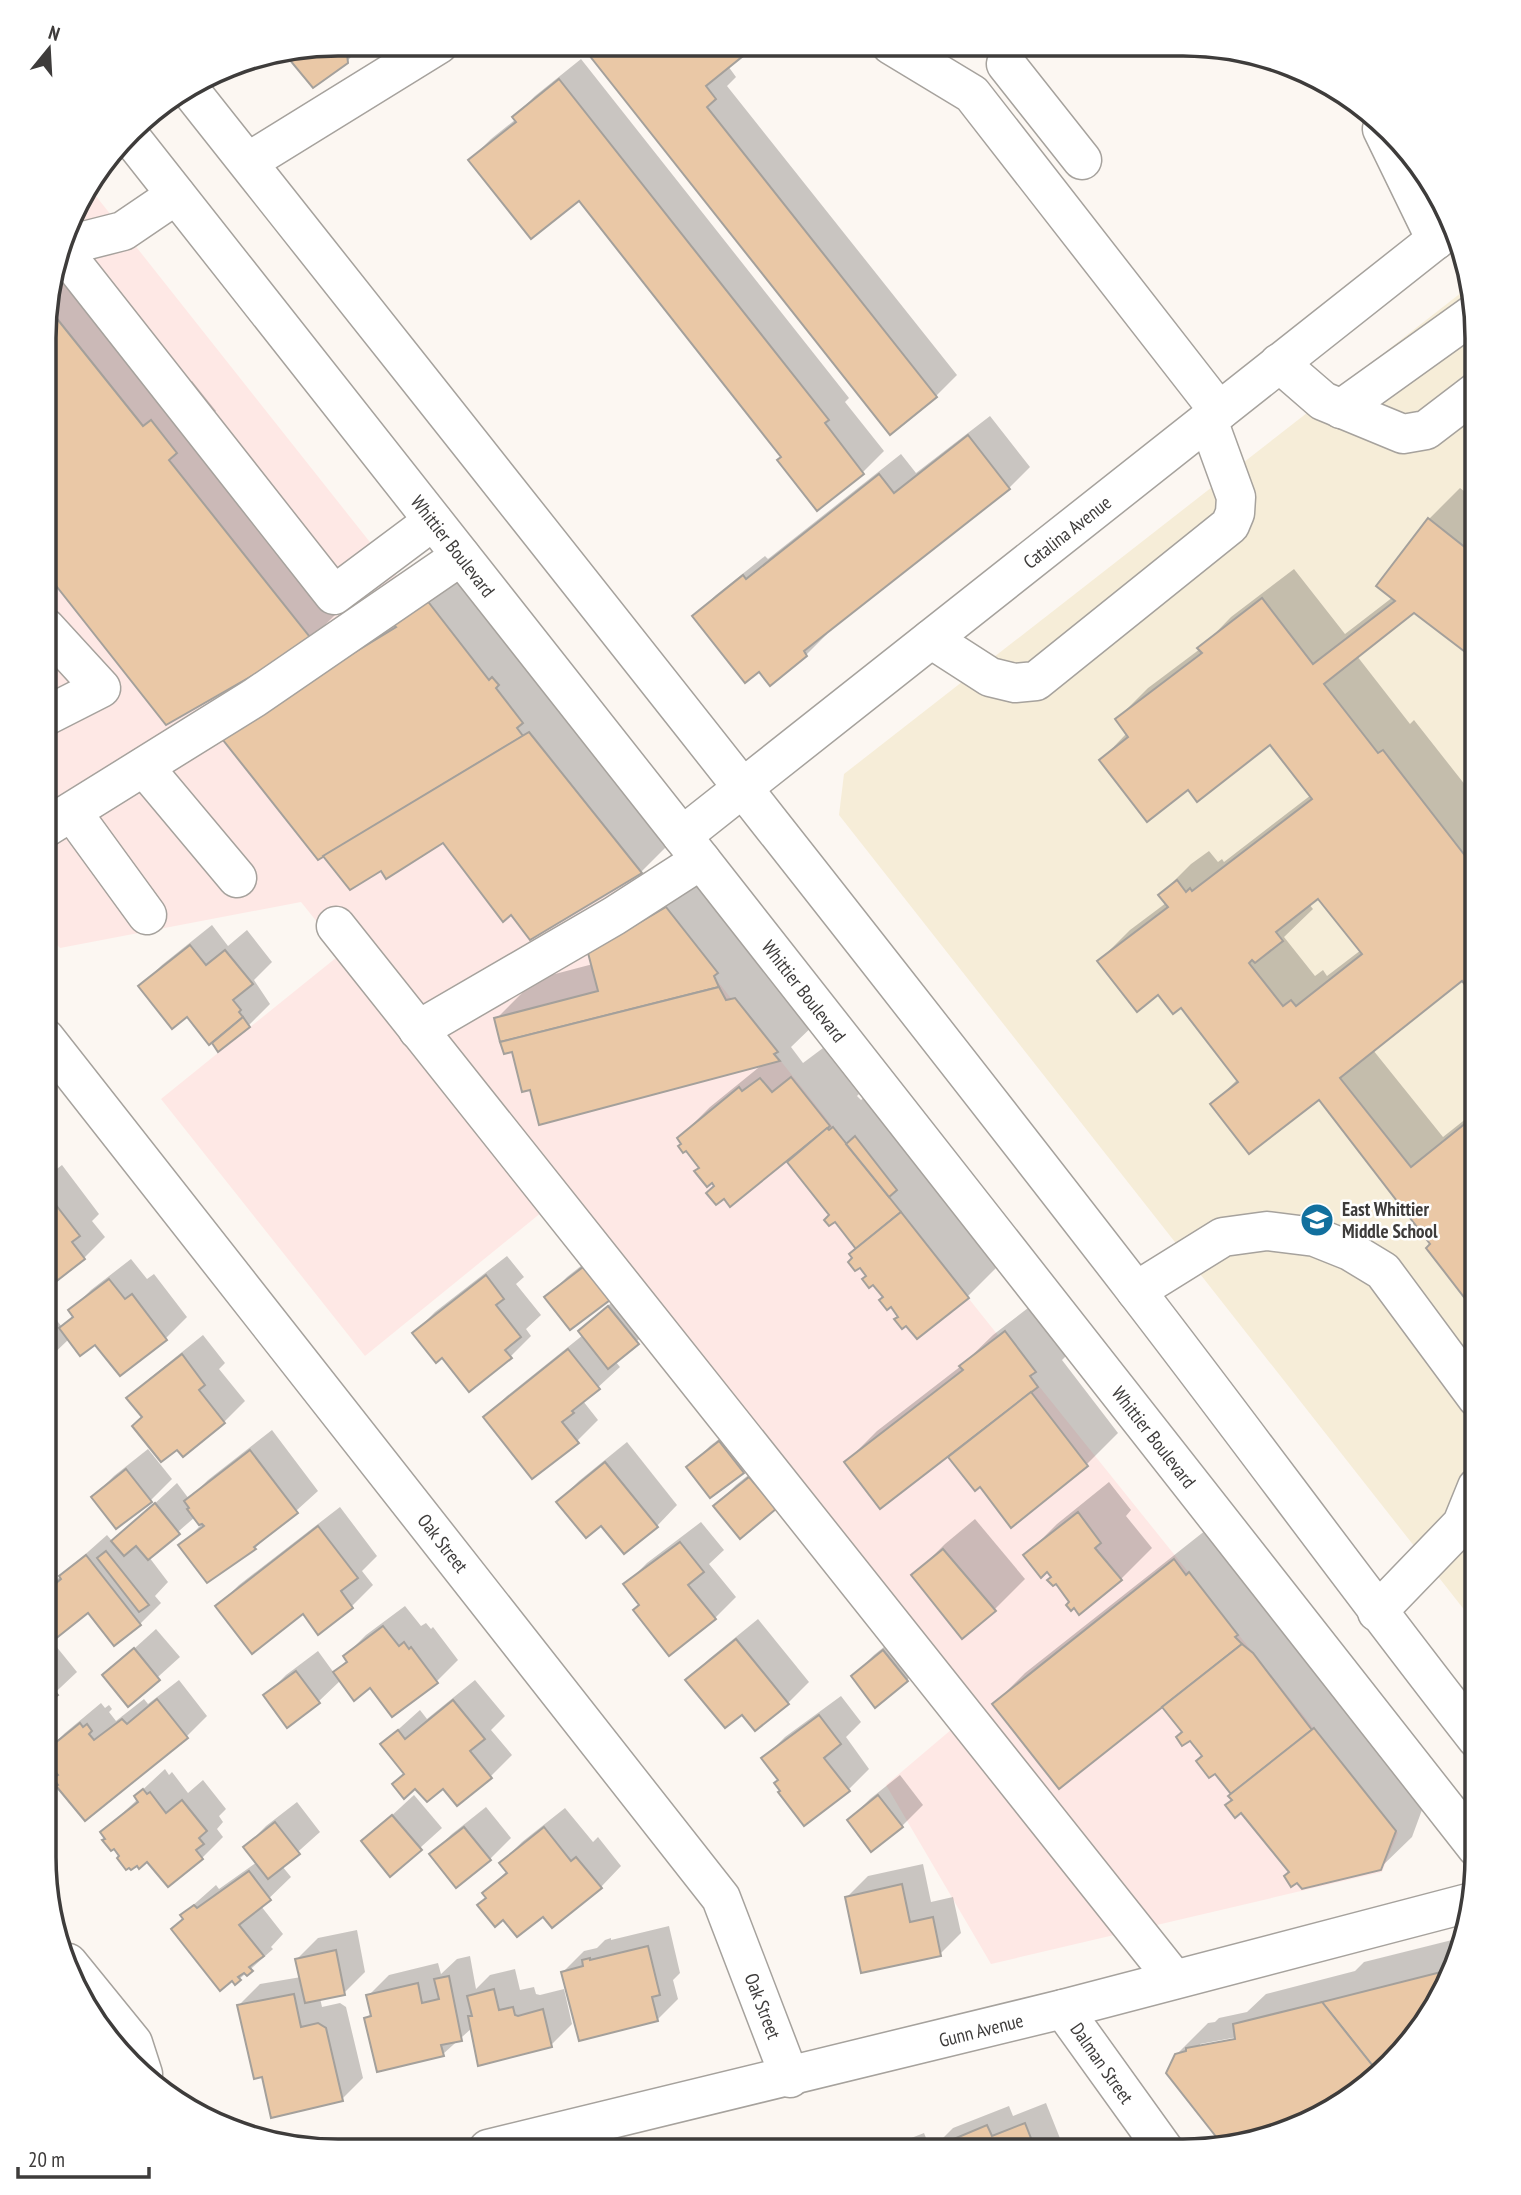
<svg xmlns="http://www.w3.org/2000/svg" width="1521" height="2195" font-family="'PT Sans Narrow',sans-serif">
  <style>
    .commercial { fill: #fee8e5 }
    .education { fill: #f6edd8 }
    .shadow { fill: #0003; fill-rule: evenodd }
    .building { fill: #eac8a6; stroke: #a4a09b; stroke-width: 2; fill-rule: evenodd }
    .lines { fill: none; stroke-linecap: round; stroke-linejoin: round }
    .minor-casing { stroke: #a6a29d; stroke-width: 41 }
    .major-casing { stroke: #a6a29d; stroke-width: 41 }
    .minor { stroke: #fff; stroke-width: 38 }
    .major { stroke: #fff; stroke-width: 38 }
    .labels { text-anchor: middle; stroke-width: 5; stroke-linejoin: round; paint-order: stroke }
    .street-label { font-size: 19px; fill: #3e3c3b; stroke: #fff }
    .poi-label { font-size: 19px; font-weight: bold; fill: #3e3c3b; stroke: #fff; text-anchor: start }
    .rim { fill: none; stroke: #3e3c3b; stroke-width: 3.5 }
  </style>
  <rect width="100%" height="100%" fill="#fcf7f2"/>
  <!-- commercial -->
  <polygon class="commercial" points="88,186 981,1314 1398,1833 1382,1872 991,1964 886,1785 952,1729 542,1212 365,1356 161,1099 342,953 301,902 60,948 45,932 46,299 83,191"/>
  <!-- education -->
  <polygon class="education" points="1466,289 1477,337 1477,1626 839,815 844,774"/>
  <!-- shadow -->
  <g class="shadow">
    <polygon points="338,44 365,44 347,61 313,86 286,52"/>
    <polygon points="602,45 752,45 728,66 736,77 727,86 957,375 936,396 591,55"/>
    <polygon points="581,59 849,398 845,402 884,451 863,472 817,508 783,457 579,198 470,160 491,139 516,119 514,117 535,96"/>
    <polygon points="62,254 184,387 192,381 216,411 208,419 351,599 311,639 167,723 46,570 46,299"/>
    <polygon points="990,416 1030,467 1009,488 826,632 827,634 806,655 770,683 759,670 695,616 716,595 765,556 768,559 901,454 916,473"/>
    <path d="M1460,488L1477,501V659L1414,611L1357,656L1410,724L1414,720L1477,800V997L1462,979L1373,1050L1443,1137L1477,1110V1312L1432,1244L1320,1098L1212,1104L1238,1079L1181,1005L1099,961L1130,930L1166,903L1160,895L1191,864L1209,851L1218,862L1222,859L1224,862L1311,795L1270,743L1189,788L1101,760L1127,733L1117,719L1148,688L1200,649L1231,617L1294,569L1345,634L1393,597L1429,519ZM1319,896L1361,950L1327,976L1323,970L1315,976L1284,937L1313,909L1309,904Z"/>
    <polygon points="463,558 681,832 641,872 511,912 444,841 381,868 222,735"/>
    <polygon points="707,868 819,1020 791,1047 803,1063 823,1048 859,1094 857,1096 861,1100 865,1097 1008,1256 968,1296 917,1337 868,1275 858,1248 787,1159 716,1185 679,1138 710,1107 763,1064 531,1088 496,1019 536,979 593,964 590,954"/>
    <polygon points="212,925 228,946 247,930 272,962 254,980 270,1004 249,1025 219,1050 187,1014 141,986 162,965"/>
    <polygon points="45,1134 51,1142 45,1148"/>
    <polygon points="62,1165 99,1214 92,1221 105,1237 84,1258 49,1284 45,1278 45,1178"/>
    <polygon points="605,1247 630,1277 546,1298 567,1277"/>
    <polygon points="507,1256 524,1277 516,1284 541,1315 526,1329 531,1336 510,1357 442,1356 414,1333 435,1312"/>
    <polygon points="131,1259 147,1279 154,1274 187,1317 166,1338 120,1374 96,1342 69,1339 45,1362 45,1309 46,1307 62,1327 74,1315 70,1311 91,1290"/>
    <polygon points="630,1286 658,1322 615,1361 620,1367 583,1401 598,1420 577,1441 486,1417 507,1396 583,1335 580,1331"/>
    <polygon points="1037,1301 1068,1354 1062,1360 1118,1433 1087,1464 1011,1526 980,1485 975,1488 948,1454 846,1462 877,1431 961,1366 993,1335"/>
    <polygon points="203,1335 225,1363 219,1369 245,1401 224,1422 144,1417 129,1398 150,1378"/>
    <polygon points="741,1422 763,1451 742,1472 689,1467 710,1446"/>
    <polygon points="272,1430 318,1491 255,1548 180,1546 201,1525 195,1517 149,1557 168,1582 155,1596 161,1603 140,1624 88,1610 51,1640 77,1672 44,1703 44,1591 107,1535 113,1542 177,1483 189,1499 208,1480"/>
    <polygon points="627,1442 677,1505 657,1526 602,1523 558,1502 579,1481"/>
    <polygon points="148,1449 172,1479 151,1500 117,1527 93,1497 114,1476"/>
    <polygon points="771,1457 796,1487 740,1536 715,1506 736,1485"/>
    <polygon points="44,1470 55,1483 44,1493"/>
    <polygon points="1109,1482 1131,1510 1126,1516 1152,1548 1121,1579 1071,1602 1048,1569 1026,1555 1057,1524"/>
    <polygon points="340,1507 377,1556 362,1571 373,1585 352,1606 319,1632 304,1612 218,1606 239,1585"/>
    <polygon points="975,1519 1025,1579 994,1610 914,1575 945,1544"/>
    <polygon points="701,1522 724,1550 709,1564 736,1597 715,1618 641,1604 626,1584 647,1563"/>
    <polygon points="1206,1530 1426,1799 1412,1837 1380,1868 1290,1872 1233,1800 1233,1794 1162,1705 994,1704 1025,1673"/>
    <polygon points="405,1606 421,1626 426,1623 431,1629 433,1627 458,1660 437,1681 392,1715 371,1686 341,1680 319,1701 288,1725 265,1696 286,1675 318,1651 334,1673 348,1659 345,1656 366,1635"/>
    <polygon points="758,1619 809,1682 788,1703 742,1712 688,1680 709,1659"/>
    <polygon points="156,1629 180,1657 128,1704 104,1676"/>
    <polygon points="905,1630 928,1659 907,1680 853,1676 874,1655"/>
    <polygon points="179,1680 207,1716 186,1737 60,1774 44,1754 65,1733 101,1703 105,1708 109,1705 112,1709 109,1712 116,1721 144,1699 148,1704"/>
    <polygon points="475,1680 505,1716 491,1730 512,1755 491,1776 457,1803 443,1787 405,1773 382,1744 420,1710 427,1719"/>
    <polygon points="841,1696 861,1722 846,1737 869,1769 848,1790 780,1780 764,1758 785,1737"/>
    <polygon points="165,1769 169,1775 172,1772 188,1793 203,1780 226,1809 219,1816 223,1822 217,1829 223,1837 202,1858 148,1860 122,1856 102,1832 138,1799 136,1796"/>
    <polygon points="900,1775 923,1805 902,1826 871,1849 849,1820 870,1799"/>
    <polygon points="414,1795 442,1828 390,1875 363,1842"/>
    <polygon points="297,1802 320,1832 282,1866 291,1877 261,1906 283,1934 271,1947 273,1949 235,1983 182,1915 216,1885 219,1889 257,1862 245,1847 266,1826"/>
    <polygon points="486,1807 511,1838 490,1859 431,1854 452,1834"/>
    <polygon points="565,1808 593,1842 598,1837 621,1866 601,1887 544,1914 487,1897 484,1893 507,1871 501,1863 522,1842"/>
    <polygon points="923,1864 931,1902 953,1897 961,1933 940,1954 847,1897 868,1876"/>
    <polygon points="669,1926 680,1973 673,1980 678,1999 657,2020 563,1972 584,1951 597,1948 605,1940 611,1938 611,1940"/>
    <polygon points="357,1930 365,1972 344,1993 320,1998 322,2007 340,2003 346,2007 363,2078 342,2099 263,2074 239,2005 260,1984 301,1977 297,1959 318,1938"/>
    <path d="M1464,1937L1462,1952L1427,2021L1377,2079L1313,2121L1222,2142L1176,2055L1208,2023L1215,2022L1219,2018L1247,2012L1266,1994L1355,1971L1364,1962ZM1243,2036L1244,2039L1200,2047V2044Z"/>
    <polygon points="470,1956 476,1989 490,1975 515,1969 520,1990 534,1987 536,1994 540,1995 564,1989 572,2024 551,2045 472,2028 443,2054 366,2018 372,2013 368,1996 389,1975 438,1963 441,1974 457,1959"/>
    <polygon points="1046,2103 1065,2151 858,2150 888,2138 891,2146 924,2133 931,2150 953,2128 1009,2106 1013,2116"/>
  </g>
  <!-- building -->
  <g class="building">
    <polygon points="338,44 346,44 348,63 313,88 284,53"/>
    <polygon points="602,45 734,45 743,56 706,86 716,99 707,107 937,397 890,435 589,55"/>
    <polygon points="559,79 829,420 825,423 864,474 817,511 777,460 781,457 579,201 531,239 468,160 516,122 512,117"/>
    <polygon points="46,305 143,426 151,420 177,453 169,460 313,641 166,725 46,573"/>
    <polygon points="968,435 1010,489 804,651 807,656 770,686 759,672 745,683 692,616 743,575 746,579 879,474 894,493"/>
    <path d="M1428,518L1466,548L1470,543L1477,549V661L1414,613L1324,684L1378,753L1383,750L1477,871V1000L1462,981L1340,1078L1411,1167L1477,1114V1314L1426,1248L1430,1244L1319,1100L1249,1154L1210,1104L1238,1082L1181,1008L1173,1014L1158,995L1137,1012L1097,961L1168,907L1158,895L1177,880L1186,892L1190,888L1192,891L1312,799L1270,745L1197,802L1188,790L1147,822L1099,760L1128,737L1115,719L1202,653L1197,648L1262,598L1313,664L1395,601L1376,586ZM1318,899L1362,954L1296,1006L1291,1000L1283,1006L1249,963L1252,960L1255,963L1283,941L1276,932Z"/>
    <polygon points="426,599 489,680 492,677 499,685 496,688 523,723 517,728 523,736 318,860 219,735 396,627 387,619"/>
    <polygon points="529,732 642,873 530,940 511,915 503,922 443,843 386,879 381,871 350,890 323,856"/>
    <polygon points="666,907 718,973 714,976 719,987 500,1042 494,1018 598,991 588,953"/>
    <polygon points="190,945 206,965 225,950 253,984 233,1000 241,1010 239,1012 243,1017 209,1045 187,1017 172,1029 138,986"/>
    <polygon points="719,987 726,1000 735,998 778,1052 774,1054 780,1061 539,1125 530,1090 522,1092 512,1052 504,1054 500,1042"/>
    <polygon points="243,1017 250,1027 218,1052 212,1043"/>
    <polygon points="791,1077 830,1126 730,1207 724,1199 716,1205 706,1193 714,1186 712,1183 707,1187 694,1171 699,1168 686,1151 683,1153 678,1146 681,1144 677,1138 739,1087 742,1091 760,1078 772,1092"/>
    <polygon points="833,1127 901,1212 856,1249 835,1222 829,1226 824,1220 829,1215 787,1162 827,1128 829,1130"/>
    <polygon points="855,1136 897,1190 889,1197 846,1144"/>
    <polygon points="45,1191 80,1236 72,1242 85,1259 49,1287 45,1281"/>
    <polygon points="901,1212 969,1298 917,1339 906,1326 902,1329 894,1319 898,1317 891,1307 887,1310 879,1300 883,1297 873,1285 869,1288 862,1279 866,1276 860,1268 855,1271 848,1262 852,1258 849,1254"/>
    <polygon points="583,1267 610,1300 570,1330 544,1297"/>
    <polygon points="486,1275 504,1299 496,1305 521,1337 505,1350 512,1358 469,1392 442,1358 436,1363 412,1333"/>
    <polygon points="109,1279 125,1299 132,1294 167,1340 120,1376 95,1345 80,1356 59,1328 73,1317 68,1310"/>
    <polygon points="608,1306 639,1344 608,1369 578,1331"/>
    <polygon points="1005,1331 1036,1372 1030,1376 1038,1387 880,1509 844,1462 963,1370 959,1366"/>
    <polygon points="568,1349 600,1389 572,1411 574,1413 562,1422 579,1443 532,1479 483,1417"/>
    <polygon points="182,1354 205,1385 199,1390 225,1423 183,1457 177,1450 161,1462 132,1426 142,1417 126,1398"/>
    <polygon points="1031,1392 1088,1466 1011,1528 980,1487 975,1491 948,1457"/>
    <polygon points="719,1441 744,1473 710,1498 686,1467"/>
    <polygon points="250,1450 298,1513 254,1547 256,1549 207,1583 178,1545 204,1526 202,1524 199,1525 187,1509 189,1508 184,1501"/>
    <polygon points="605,1462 658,1527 624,1554 601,1526 586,1538 556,1502"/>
    <polygon points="126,1469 152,1502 116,1529 91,1497"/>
    <polygon points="749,1477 776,1509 740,1539 713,1506"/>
    <polygon points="155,1503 180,1534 148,1560 136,1546 124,1556 111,1541"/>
    <polygon points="1078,1512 1101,1543 1095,1548 1122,1580 1079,1615 1074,1608 1071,1611 1066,1605 1069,1602 1056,1584 1053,1586 1047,1580 1051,1577 1047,1572 1041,1578 1023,1555"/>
    <polygon points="318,1526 358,1578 341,1591 353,1608 318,1635 303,1614 252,1654 215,1606"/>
    <polygon points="680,1542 704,1572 688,1585 716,1619 669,1656 633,1610 639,1605 623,1584"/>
    <polygon points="943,1549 996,1611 962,1639 911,1575"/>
    <polygon points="106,1551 149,1605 139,1612 97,1558"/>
    <polygon points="86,1555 141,1625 114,1646 88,1613 44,1648 44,1593 61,1579 59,1576"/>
    <polygon points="1174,1559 1186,1575 1189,1572 1238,1635 1235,1637 1242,1644 1059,1789 992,1704"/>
    <polygon points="383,1626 399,1646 404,1642 409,1649 411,1647 438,1683 392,1717 370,1688 354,1701 333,1672 347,1662 343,1656"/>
    <polygon points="736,1639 789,1704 755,1731 742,1715 725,1728 685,1680"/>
    <polygon points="1242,1644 1253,1653 1312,1730 1231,1794 1215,1774 1209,1778 1196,1761 1202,1756 1190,1741 1182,1746 1176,1737 1182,1732 1162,1707"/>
    <polygon points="134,1648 160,1680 128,1707 102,1675"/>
    <polygon points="883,1650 908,1681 875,1708 851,1676"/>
    <polygon points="296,1671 320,1703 287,1728 263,1695"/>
    <polygon points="44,1678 58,1695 44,1705"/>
    <polygon points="157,1699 188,1738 85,1821 56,1786 58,1785 53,1778 58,1775 44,1757 44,1752 80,1723 83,1727 87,1724 92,1731 89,1734 94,1740 122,1719 127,1724"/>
    <polygon points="453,1700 485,1739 470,1751 492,1778 457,1806 443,1789 427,1802 415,1789 404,1799 392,1784 404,1774 380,1744 398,1730 405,1739"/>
    <polygon points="819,1715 841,1744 824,1758 850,1791 804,1826 778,1792 780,1791 774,1783 778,1780 761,1758"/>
    <polygon points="1314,1728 1396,1831 1381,1870 1302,1889 1297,1883 1291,1887 1284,1876 1289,1872 1241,1813 1235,1818 1225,1805 1232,1800 1228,1796"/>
    <polygon points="143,1789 147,1794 150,1792 166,1813 182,1800 207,1831 199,1838 204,1844 196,1850 203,1859 168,1887 147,1862 139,1869 137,1866 131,1870 129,1868 126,1870 117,1858 119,1856 114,1849 111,1851 102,1840 105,1839 100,1832 138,1802 134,1796"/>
    <polygon points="878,1795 903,1827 871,1852 847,1820"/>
    <polygon points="392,1815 422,1850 390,1877 361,1841"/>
    <polygon points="275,1822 300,1854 268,1879 243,1847"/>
    <polygon points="464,1827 491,1860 456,1888 429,1854"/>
    <polygon points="544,1827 571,1861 576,1857 602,1888 552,1928 543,1917 517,1937 503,1920 495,1927 477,1905 486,1898 482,1893 507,1873 499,1863"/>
    <polygon points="249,1871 271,1900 239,1925 264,1956 249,1967 253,1971 247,1976 244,1973 238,1977 241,1980 235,1985 232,1981 220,1991 171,1929 183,1919 180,1915 194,1905 197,1908"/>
    <polygon points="902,1884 910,1922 933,1917 941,1956 861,1973 845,1897"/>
    <polygon points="648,1946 660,1995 652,1997 658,2021 579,2041 561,1972 583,1966 582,1960 590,1958 590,1960"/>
    <polygon points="336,1950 345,1995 305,2003 295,1959"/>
    <polygon points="1453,1969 1427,2021 1380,2075 1322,2002"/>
    <polygon points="449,1976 462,2041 441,2045 444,2056 377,2072 364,2018 371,2016 366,1995 418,1983 422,2003 439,1999 434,1979"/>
    <polygon points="494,1989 499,2010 513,2007 515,2015 518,2016 543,2009 552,2047 478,2066 468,2016 472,2016 467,1996"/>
    <polygon points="294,1994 301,2027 318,2023 326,2028 343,2101 271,2118 262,2077 254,2079 237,2005"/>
    <polygon points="1322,2002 1380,2075 1313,2121 1221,2143 1166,2073 1175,2054 1186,2051 1186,2048 1235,2039 1233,2024"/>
    <polygon points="1025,2123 1036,2151 930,2149 987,2125 992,2136"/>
  </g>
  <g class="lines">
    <defs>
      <g id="minor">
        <polyline points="891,45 972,94 1219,411"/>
        <polyline points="1006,64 1082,160"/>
        <polyline points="1382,129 1436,240"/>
        <polyline points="248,162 439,44"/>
        <polyline points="64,246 123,231 176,195"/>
        <polyline points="63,251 334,595 433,521"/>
        <polyline points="1279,363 1323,401 1403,434 1426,430 1477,391"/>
        <polyline points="1341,409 1472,315"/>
        <polyline points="931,639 990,677 1015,683 1036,681 1230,525 1235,513 1236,497 1208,420"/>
        <polyline points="46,716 101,688 46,628"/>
        <polyline points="144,767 237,878"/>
        <polyline points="72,812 147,915"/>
        <polyline points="45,828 254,698 461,556"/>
        <polyline points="682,836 1452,227"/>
        <polyline points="336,926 1174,1979"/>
        <polyline points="418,1030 614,916 701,860"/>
        <polyline points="45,1038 721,1898 790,2078"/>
        <polyline points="1136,1291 1223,1237 1267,1231 1315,1237 1350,1251 1383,1271 1477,1398"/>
        <polyline points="1377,1612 1462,1524 1477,1487"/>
        <polyline points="68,1963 133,2043 143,2074"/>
        <polyline points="1063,2009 1165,2151"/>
        <polyline points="488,2149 1063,2009 1472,1902"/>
      </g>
      <g id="major">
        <path d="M190,90C505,488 822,885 1133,1287C1249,1437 1360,1590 1477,1739"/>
        <polyline points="129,135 701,860 1477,1848"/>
      </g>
    </defs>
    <!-- minor casing -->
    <use href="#minor" class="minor-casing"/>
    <!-- major casing -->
    <use href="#major" class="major-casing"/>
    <!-- minor -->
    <use href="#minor" class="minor"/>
    <!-- major -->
    <use href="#major" class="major"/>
  </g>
  <!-- icons -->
  <defs>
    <symbol id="school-disc" viewBox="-11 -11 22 22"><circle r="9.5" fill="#12709e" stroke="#fff"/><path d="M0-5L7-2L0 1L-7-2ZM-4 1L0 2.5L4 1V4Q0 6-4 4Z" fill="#fff"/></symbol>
  </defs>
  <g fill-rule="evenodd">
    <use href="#school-disc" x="1298" y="1201" width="38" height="38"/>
  </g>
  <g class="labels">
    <!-- street labels -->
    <g class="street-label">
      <text transform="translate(1067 532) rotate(-38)" y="7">Catalina Avenue</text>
      <text transform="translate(453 546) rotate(52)" y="7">Whittier Boulevard</text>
      <text transform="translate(804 991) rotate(52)" y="7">Whittier Boulevard</text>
      <text transform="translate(1154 1437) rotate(52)" y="7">Whittier Boulevard</text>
      <text transform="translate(443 1543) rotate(52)" y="7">Oak Street</text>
      <text transform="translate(763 2006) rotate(69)" y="7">Oak Street</text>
      <text transform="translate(981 2030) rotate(-14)" y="7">Gunn Avenue</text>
      <text transform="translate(1102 2063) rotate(55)" y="7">Dalman Street</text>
    </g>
    <!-- poi labels -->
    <g class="poi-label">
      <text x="1342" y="1216">East Whittier<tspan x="1342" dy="22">Middle School</tspan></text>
    </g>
  </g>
  <!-- crop -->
  <path d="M0 0H1521V2195H0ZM338 56H1183A282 282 0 0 1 1465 338V1857A282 282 0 0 1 1183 2139H338A282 282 0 0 1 56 1857V338A282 282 0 0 1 338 56Z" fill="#fff" fill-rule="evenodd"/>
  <path class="rim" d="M338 56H1183A282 282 0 0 1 1465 338V1857A282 282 0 0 1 1183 2139H338A282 282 0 0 1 56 1857V338A282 282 0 0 1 338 56Z"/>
  <!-- north arrow -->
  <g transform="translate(49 49) rotate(18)" stroke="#ffffff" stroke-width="5" paint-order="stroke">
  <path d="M0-5L12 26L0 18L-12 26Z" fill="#3e3c3b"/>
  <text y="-10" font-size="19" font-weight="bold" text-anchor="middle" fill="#3e3c3b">N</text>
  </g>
  <!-- scale -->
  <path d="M18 2167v10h131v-10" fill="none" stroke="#3e3c3b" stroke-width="3.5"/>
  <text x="28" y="2167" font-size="21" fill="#3e3c3b" stroke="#ffffff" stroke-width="5" paint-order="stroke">20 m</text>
</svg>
